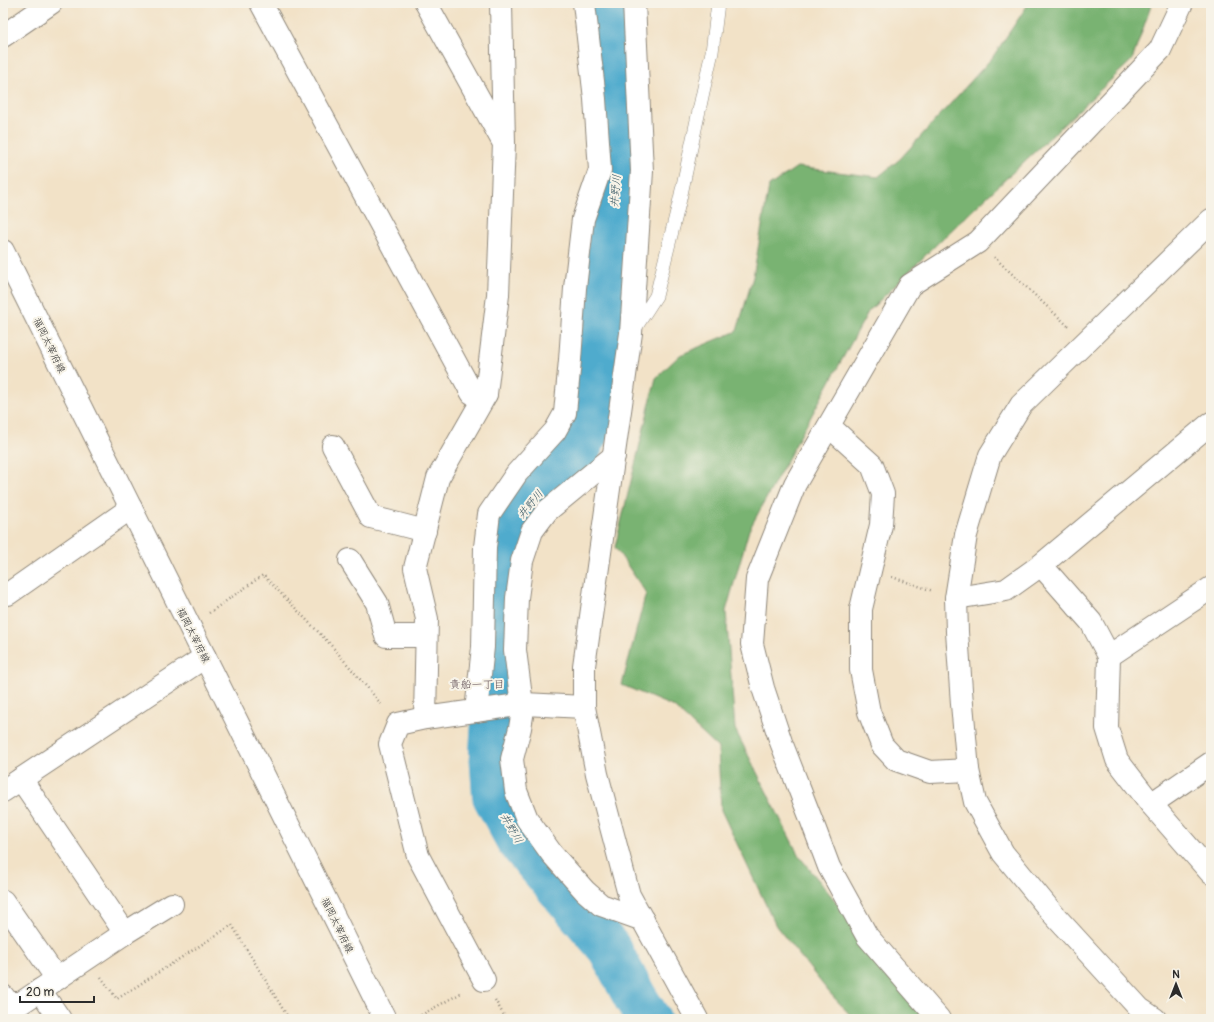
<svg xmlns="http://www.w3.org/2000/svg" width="1214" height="1022" font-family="Pangolin,'Klee One',sans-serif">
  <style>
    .forest { fill: #79b372; stroke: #526f4e }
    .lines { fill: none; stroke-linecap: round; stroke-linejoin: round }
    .river { stroke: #4fabcd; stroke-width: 44 }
    .service-casing { stroke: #8e8679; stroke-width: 14 }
    .minor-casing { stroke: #8e8679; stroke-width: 24 }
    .primary-casing { stroke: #8e8679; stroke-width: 24 }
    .path { stroke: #8e8679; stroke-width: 2.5; stroke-dasharray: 1 3; stroke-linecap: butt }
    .service { stroke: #fff; stroke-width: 13 }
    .minor { stroke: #fff; stroke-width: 22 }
    .primary { stroke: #fff; stroke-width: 22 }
    .labels { text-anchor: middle; stroke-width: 4; stroke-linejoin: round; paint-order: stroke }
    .street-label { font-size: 10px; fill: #2b2b2b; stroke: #f7f3e8 }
    .water-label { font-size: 11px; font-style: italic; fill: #385864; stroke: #f7f3e8 }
    .neighbourhood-label { font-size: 11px; fill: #645257; stroke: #f7f3e8 }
  </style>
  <rect width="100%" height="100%" fill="#f7f3e8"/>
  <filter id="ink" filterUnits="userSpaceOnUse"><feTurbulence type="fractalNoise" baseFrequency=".025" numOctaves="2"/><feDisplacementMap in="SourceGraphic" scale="8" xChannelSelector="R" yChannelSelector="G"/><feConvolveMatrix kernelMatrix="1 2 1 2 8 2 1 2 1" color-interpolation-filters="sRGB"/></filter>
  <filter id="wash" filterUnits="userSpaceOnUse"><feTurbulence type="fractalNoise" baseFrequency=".012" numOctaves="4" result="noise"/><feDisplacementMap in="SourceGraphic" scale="16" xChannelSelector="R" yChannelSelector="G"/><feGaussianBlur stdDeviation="0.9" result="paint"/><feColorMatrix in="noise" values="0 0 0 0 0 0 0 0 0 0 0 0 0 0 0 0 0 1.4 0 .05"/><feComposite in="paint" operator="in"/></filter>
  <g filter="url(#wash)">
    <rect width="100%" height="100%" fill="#f2e2c7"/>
    <!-- forest -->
    <polygon class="forest" points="1029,3 1152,3 1132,60 941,240 868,312 749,530 726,611 735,729 799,856 931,1019 854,1019 828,991 776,926 721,810 718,748 674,707 622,685 646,593 615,547 656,378 680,355 737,331 753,277 769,186 797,167 878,177 900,159 992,58"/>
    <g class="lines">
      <!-- river -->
      <polyline class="river" points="611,3 617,168 593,419 577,454 522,510 509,534 502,592 491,751 494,796 518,841 609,948 635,997 649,1019"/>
    </g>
  </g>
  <g filter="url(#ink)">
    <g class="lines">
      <defs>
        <polyline id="service" points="634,330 656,296 680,199 703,92 712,52 718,3"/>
        <g id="minor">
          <polyline points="261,3 472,393 486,394 498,295 504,143 501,3"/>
          <polyline points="426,3 502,140"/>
          <polyline points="634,3 642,171 631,333 584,666 584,707 597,774 629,895 697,1019"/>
          <polyline points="3,36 51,3"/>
          <polyline points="829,426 872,465 883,494 881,525 861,609 861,670 869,712 882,745 896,760 930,772 968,770"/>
          <polyline points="333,446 371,517 425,531"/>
          <polyline points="614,456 547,511 532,531 522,561 517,598 515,650 521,697 524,704 520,728 512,759 516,791 527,819 552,854 585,891 601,905 643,920"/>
          <polyline points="350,560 377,603 386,636 426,636"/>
          <polyline points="1041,565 1091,622 1109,656 1107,728 1117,760 1151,804 1211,873"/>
          <polyline points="8,594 131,508"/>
          <polyline points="956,598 1006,590 1041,565 1211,423"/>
          <polyline points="1109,656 1211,588"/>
          <polyline points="476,711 483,647 485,547 489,514 517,473 555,431 565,413 570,360 575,288 583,219 600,170 595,99 584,3"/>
          <polyline points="425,718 427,619 415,568 438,478 486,394"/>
          <polyline points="21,779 125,933"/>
          <polyline points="3,791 205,657"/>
          <polyline points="1151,804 1211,763"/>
          <polyline points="3,901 57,979"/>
          <polyline points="484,980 418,856 390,744 398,724 425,718 524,704 584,707"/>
          <polyline points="40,990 60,1019"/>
          <polyline points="3,996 8,1003 21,1003 125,933 172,904"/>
          <polyline points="939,1019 867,936 829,867 811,819 781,742 763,688 752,644 757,579 795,484 910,285 978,242 1160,50 1182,3"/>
          <polyline points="1155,1019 1140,1009 1054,915 1003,853 975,802 968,770 962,704 957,632 956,598 966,535 990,455 1021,405 1211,220"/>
        </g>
        <polyline id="primary" points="3,251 385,1019"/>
      </defs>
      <!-- service casing -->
      <use href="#service" class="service-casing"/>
      <!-- minor casing -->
      <use href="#minor" class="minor-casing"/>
      <!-- primary casing -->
      <use href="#primary" class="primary-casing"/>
      <!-- path -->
      <g class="path">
        <polyline points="994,257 1068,326"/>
        <polyline points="892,577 933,591"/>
        <polyline points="209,613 263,575 330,644 383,706"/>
        <polyline points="101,977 117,999 232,925 289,1019"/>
        <polyline points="495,1000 506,1019"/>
        <polyline points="414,1019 463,992"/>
      </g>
      <!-- service -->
      <use href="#service" class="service"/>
      <!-- minor -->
      <use href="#minor" class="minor"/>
      <!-- primary -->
      <use href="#primary" class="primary"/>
    </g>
  </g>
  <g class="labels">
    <!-- street labels -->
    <g class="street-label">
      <text transform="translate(50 345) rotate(64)" y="4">福岡太宰府線</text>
      <text transform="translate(194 635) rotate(63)" y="4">福岡太宰府線</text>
      <text transform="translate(338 925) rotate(64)" y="4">福岡太宰府線</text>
    </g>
    <!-- water labels -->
    <g class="water-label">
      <text transform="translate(615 191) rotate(-85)" y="4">井野川</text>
      <text transform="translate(530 504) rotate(-50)" y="4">井野川</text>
      <text transform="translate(512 828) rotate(60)" y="4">井野川</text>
    </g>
    <!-- neighbourhood labels -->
    <g class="neighbourhood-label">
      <text x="477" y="688">貴船一丁目</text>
    </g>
  </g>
  <!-- margin -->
  <rect width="1214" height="1022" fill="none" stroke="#f7f3e8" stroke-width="16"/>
  <!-- north arrow -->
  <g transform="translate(1176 984)" stroke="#f7f3e8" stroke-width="3" paint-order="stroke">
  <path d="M0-3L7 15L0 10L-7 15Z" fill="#2b2b2b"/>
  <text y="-6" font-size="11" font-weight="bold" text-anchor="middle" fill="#2b2b2b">N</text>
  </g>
  <!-- scale -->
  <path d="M20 996v6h74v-6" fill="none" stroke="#2b2b2b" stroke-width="2"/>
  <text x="26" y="996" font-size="12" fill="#2b2b2b" stroke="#f7f3e8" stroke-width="3" paint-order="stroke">20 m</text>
</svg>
